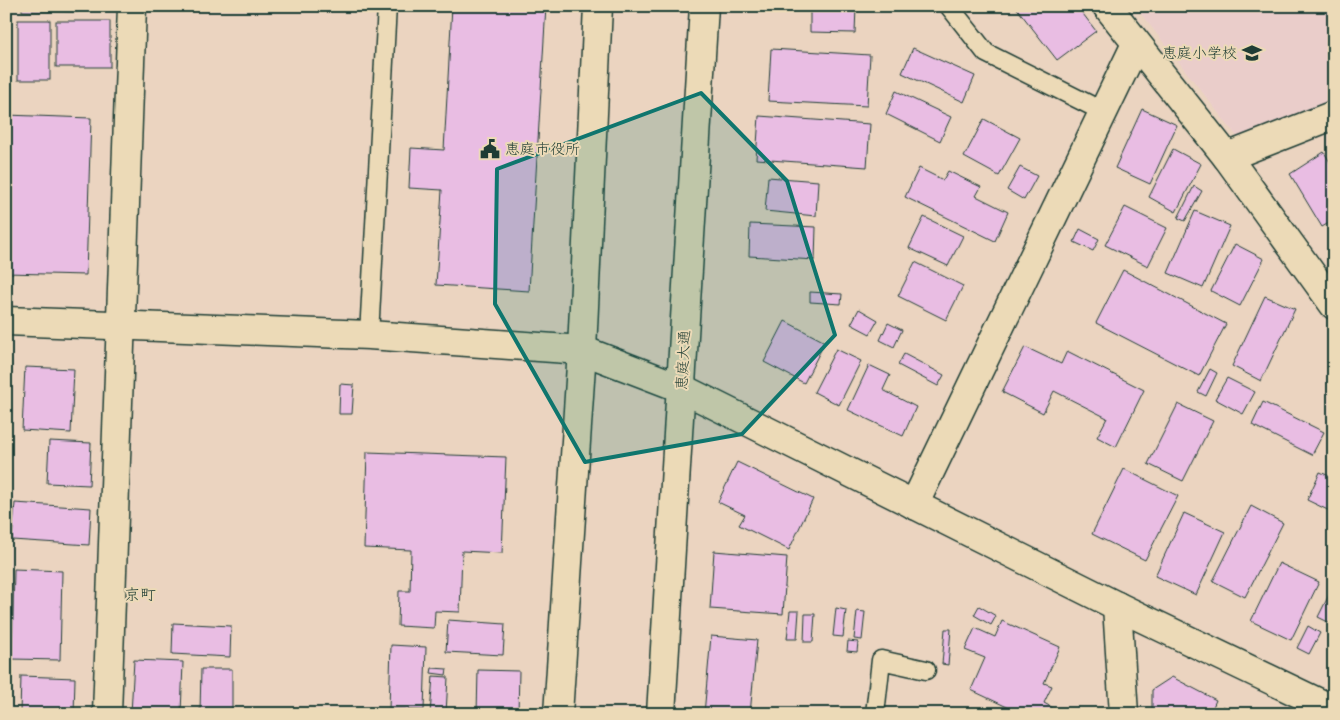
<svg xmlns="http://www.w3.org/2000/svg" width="1340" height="720" font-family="'Gochi Hand','Klee One',sans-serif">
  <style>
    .built { fill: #eacdca }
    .building { fill: #e9bde3; stroke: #1f3d34 }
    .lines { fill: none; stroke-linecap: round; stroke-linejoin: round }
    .service-casing { stroke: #1f3d34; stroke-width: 21 }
    .minor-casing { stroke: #1f3d34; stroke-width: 31 }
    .tertiary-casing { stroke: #1f3d34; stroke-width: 31 }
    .service { stroke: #ecdab7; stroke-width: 18 }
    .minor { stroke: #ecdab7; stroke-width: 28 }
    .tertiary { stroke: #ecdab7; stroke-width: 28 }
    .marked { fill: #0f766e; fill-opacity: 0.2; stroke: #0f766e; stroke-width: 4; stroke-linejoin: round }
    .labels { text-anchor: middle; stroke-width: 4; stroke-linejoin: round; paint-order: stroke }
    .poi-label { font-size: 15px; fill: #1f3d34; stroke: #ecdab7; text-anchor: end }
    .street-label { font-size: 15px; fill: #1f3d34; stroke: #ecdab7 }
    .neighbourhood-label { font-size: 16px; fill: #1f3d34; stroke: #ecdab7 }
  </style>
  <rect width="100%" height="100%" fill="#ebd4c0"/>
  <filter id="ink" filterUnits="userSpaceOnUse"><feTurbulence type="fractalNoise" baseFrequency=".02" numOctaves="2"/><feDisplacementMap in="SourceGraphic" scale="10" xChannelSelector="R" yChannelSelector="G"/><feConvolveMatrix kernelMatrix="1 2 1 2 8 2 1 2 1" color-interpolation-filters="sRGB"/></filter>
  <g filter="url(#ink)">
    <!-- built -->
    <polygon class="built" points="1135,6 1334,6 1334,100 1238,138"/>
    <!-- building -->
    <g class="building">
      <polygon points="22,6 78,6 78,12 22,11"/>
      <polygon points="452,6 546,6 529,291 436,285 442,190 409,188 411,148 444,150"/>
      <polygon points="810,6 856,6 855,33 810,32"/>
      <polygon points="1015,6 1077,6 1096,31 1057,60"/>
      <rect x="18" y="20" width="32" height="60"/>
      <rect x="56" y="21" width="54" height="46"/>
      <polygon points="913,48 975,76 964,102 902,73"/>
      <polygon points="771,49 870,55 867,106 768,101"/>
      <polygon points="896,91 951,117 940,141 886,114"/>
      <polygon points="1142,109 1177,125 1150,184 1115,168"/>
      <polygon points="6,115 91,118 86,275 6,273"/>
      <polygon points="759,116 870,124 867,167 756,159"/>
      <polygon points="984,119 1020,138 999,176 964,157"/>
      <polygon points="1173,149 1201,164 1176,212 1149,197"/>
      <polygon points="1324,152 1334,169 1334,220 1322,227 1290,174"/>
      <polygon points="1020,167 1037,176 1024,200 1007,190"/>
      <polygon points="919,168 943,180 948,171 981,187 976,196 1008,212 995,241 905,197"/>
      <polygon points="768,177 818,181 816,216 765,211"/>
      <polygon points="1194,186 1202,191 1185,221 1178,218"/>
      <polygon points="1125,207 1167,228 1148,266 1105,245"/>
      <polygon points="1195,211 1230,226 1203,288 1168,273"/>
      <polygon points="924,217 963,236 948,266 909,248"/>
      <polygon points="750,224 816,227 815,260 749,256"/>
      <polygon points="1080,229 1099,239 1093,251 1074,242"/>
      <polygon points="1235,244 1264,259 1240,306 1211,291"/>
      <polygon points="915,262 963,286 946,320 898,296"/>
      <polygon points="1123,270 1226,324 1199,376 1096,323"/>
      <polygon points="810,292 842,294 841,304 810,302"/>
      <polygon points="1265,296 1295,309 1261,381 1232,366"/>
      <polygon points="859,309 878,320 870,334 851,324"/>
      <polygon points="785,321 825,342 804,383 764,362"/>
      <polygon points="888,323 902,330 894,347 880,340"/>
      <polygon points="1025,347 1061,364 1067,351 1144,390 1116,447 1097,437 1107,418 1054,391 1043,413 1002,392"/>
      <polygon points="836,349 861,361 839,405 814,392"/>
      <polygon points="904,354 944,375 938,386 898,365"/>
      <polygon points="869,365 890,375 883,390 916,407 903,436 848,410"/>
      <polygon points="25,367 74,369 71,433 22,430"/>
      <polygon points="1210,369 1217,373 1206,396 1198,392"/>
      <polygon points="1227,378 1255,392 1243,414 1215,399"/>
      <polygon points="340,384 354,385 352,414 339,414"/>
      <polygon points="6,401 10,401 6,466"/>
      <polygon points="1263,402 1324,432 1312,455 1252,425"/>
      <polygon points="1178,404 1213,421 1183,481 1148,464"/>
      <polygon points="49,441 91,443 89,485 47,483"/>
      <polygon points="367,452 506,457 502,553 462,551 460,612 435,611 434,628 398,626 399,591 410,591 411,550 364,548"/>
      <polygon points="737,462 813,499 789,550 739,525 745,515 718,502"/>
      <polygon points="1124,469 1178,496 1145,560 1092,534"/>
      <polygon points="1320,472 1334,478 1334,513 1307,500"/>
      <polygon points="15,503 91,508 89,545 12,540"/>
      <polygon points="1251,506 1283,523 1245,597 1213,581"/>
      <polygon points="1184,513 1225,532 1196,595 1155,576"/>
      <polygon points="714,551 787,557 783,614 710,609"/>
      <polygon points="1279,563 1319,582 1291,640 1251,621"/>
      <polygon points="14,569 62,571 60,660 12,659"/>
      <polygon points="1334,585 1334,625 1318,617"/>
      <polygon points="979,606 996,616 991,625 974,615"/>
      <polygon points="836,608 846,610 843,637 833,636"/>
      <polygon points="790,611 799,611 797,639 787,639"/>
      <polygon points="857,611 865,612 862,640 854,639"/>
      <polygon points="805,614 815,614 813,642 804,642"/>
      <polygon points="448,620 505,624 503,655 446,652"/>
      <polygon points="1002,621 1060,647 1044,683 1052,686 1044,703 1064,714 1022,714 971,690 985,658 965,650 975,628 995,637"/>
      <polygon points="173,623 231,626 230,657 172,654"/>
      <polygon points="1308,626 1320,633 1309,654 1297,648"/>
      <polygon points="945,629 951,629 948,665 942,664"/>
      <polygon points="711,636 757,640 750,714 704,714"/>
      <polygon points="848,641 858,642 857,652 847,651"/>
      <polygon points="391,645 426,647 424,710 389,709"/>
      <polygon points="134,660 183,662 181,714 131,714"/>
      <polygon points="432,668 447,669 446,675 431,673"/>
      <polygon points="201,669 232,669 232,714 200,713"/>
      <polygon points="478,670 519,671 518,714 477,714"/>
      <polygon points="21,676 75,678 74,714 20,714"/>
      <polygon points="433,676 448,677 446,714 430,714"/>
      <polygon points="1172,677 1216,700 1210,714 1152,714 1152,690"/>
      <polygon points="1223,706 1242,714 1220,714"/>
    </g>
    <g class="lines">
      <defs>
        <g id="service">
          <polyline points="949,6 986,53 1102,111"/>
          <polyline points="369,335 387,6"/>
          <polyline points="875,714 881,660 926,670"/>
        </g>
        <g id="minor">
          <polyline points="1227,157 1334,115"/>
          <polyline points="914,505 1136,44"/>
        </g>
        <g id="tertiary">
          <polyline points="1107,6 1227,157 1334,305"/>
          <polyline points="6,321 369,335 582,350 681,388 1117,606 1334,710"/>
          <polyline points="1117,606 1124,714"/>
          <polyline points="107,714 132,6"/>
          <polyline points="558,714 582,350 598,6"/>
          <polyline points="661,714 704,6"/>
        </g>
      </defs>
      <!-- service casing -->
      <use href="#service" class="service-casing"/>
      <!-- minor casing -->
      <use href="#minor" class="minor-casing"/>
      <!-- tertiary casing -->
      <use href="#tertiary" class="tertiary-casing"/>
      <!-- service -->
      <use href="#service" class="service"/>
      <!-- minor -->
      <use href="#minor" class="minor"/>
      <!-- tertiary -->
      <use href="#tertiary" class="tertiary"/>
    </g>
  </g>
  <!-- marked area -->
  <path class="marked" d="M701,93L787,181L835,335L742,434L585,462L495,304L497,169Z"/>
  <!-- icons -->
  <defs>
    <symbol id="school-bare" viewBox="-9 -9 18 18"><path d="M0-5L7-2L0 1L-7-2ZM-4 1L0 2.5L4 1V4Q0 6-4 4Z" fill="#1f3d34" stroke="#ecdab7" stroke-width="2.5" paint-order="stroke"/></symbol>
    <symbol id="civic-bare" viewBox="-9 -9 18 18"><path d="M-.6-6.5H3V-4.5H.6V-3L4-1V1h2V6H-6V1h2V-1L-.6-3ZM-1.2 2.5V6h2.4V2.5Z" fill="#1f3d34" stroke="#ecdab7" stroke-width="2.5" paint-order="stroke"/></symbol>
  </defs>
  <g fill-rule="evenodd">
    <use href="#school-bare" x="1238" y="39" width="28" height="28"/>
    <use href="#civic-bare" x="476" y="135" width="28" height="28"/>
  </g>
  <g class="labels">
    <!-- poi labels -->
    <g class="poi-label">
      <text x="1237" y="58">恵庭小学校</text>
      <text x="505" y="154" text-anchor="start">恵庭市役所</text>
    </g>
    <!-- street labels -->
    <g class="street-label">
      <text transform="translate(683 360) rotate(-87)" y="5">恵庭大通</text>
    </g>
    <!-- neighbourhood labels -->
    <g class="neighbourhood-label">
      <text x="140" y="600">京町</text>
    </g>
  </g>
  <!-- margin -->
  <rect width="1340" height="720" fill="none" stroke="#ecdab7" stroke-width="25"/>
  <rect x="12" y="12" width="1315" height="695" fill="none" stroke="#1f3d34" stroke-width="2" filter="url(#ink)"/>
</svg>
